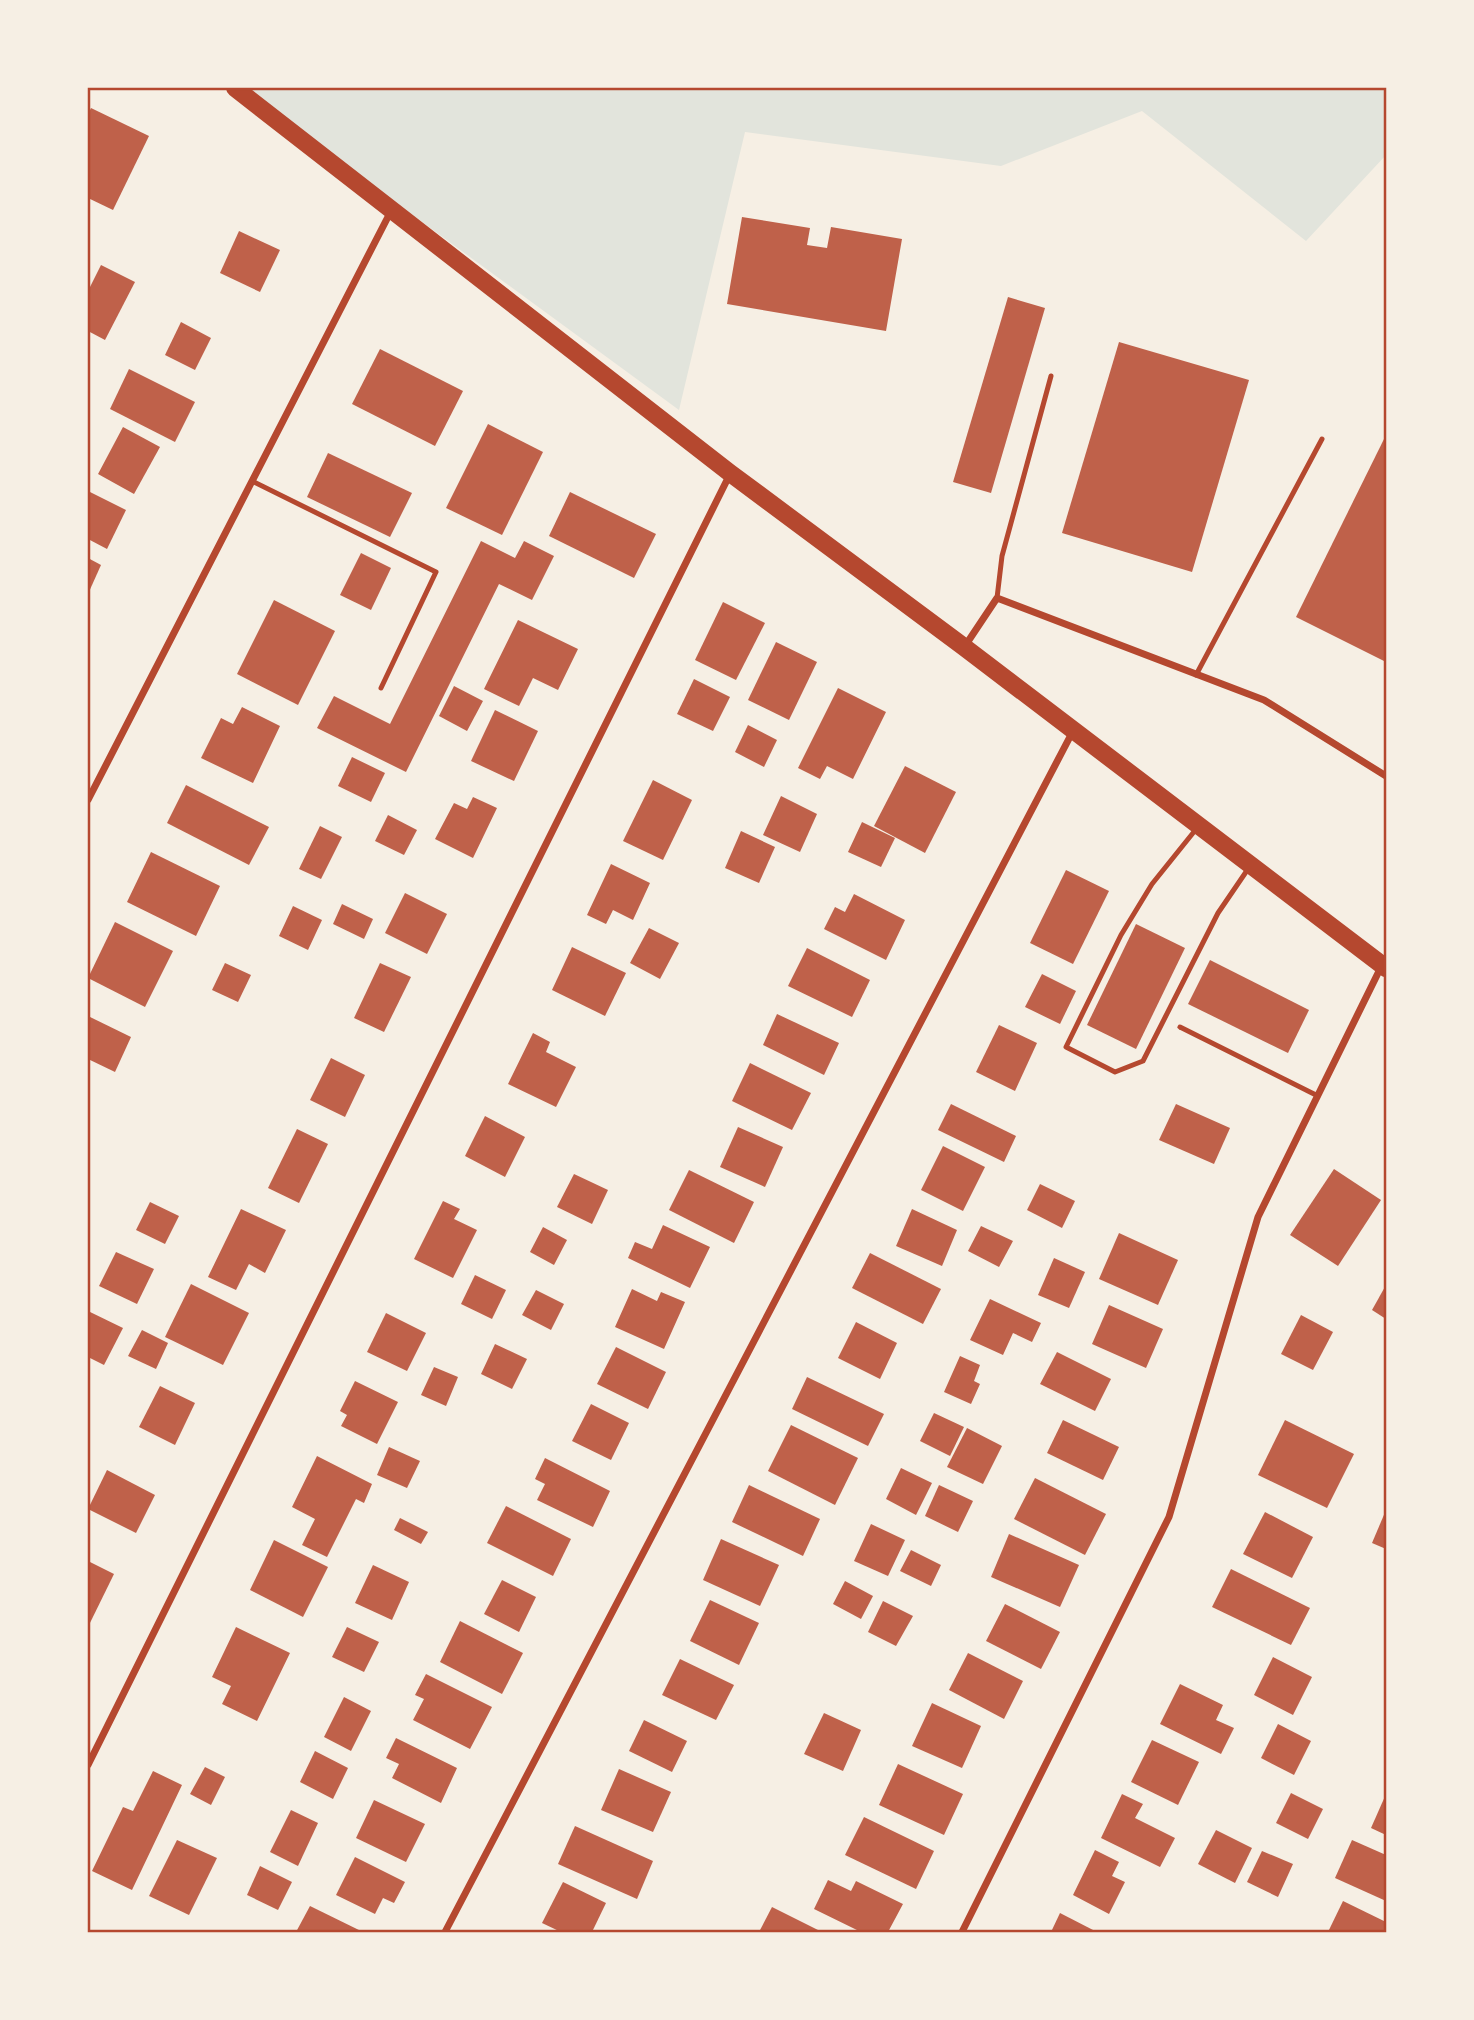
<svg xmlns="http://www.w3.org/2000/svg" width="1474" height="2020" font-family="'Space Grotesk',sans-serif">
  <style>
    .green { fill: #e2e4dc }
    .building { fill: #bf614a }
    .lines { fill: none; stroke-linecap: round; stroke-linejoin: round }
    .service { stroke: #b5482f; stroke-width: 5 }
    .minor { stroke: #b5482f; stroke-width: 7 }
    .primary { stroke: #b5482f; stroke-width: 18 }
    .neatline { fill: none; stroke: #b5482f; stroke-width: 2.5 }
  </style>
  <rect width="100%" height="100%" fill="#f6efe4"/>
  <!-- green -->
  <polygon class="green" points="239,88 1386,88 1386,155 1306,241 1142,111 1001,166 745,132 679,410"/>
  <!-- building -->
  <g class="building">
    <polygon points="91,108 149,136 113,210 88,198 88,114"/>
    <polygon points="742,217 810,228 807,245 827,248 831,227 902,239 886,331 727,304"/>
    <polygon points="239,231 280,250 260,292 220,273"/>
    <polygon points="101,265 135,282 105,340 88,331 88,291"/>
    <polygon points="1008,297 1045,308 991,493 953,482"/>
    <polygon points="181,322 211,338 195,370 165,355"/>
    <polygon points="1119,342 1249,380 1192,572 1062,533"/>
    <polygon points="380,349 463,391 435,446 352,404"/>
    <polygon points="129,369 195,402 175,442 110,409"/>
    <polygon points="488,424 543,452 502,535 446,508"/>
    <polygon points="123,427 160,447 134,494 98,474"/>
    <polygon points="1384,439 1386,440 1386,662 1296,617"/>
    <polygon points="328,453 412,493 390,537 307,497"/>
    <polygon points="90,492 126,510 107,549 88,539 88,496"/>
    <polygon points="570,492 656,534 634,578 549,536"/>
    <polygon points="481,541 515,558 524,541 554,556 532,600 499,584 406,772 317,728 334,696 390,724"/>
    <polygon points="361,553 391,568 371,610 340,595"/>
    <polygon points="88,558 101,565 88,594"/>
    <polygon points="274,600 335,631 298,705 237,674"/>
    <polygon points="723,602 765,623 736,680 695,660"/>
    <polygon points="518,620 578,649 558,690 533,678 519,706 484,689"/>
    <polygon points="776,642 817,662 789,720 748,700"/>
    <polygon points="694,679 730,697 713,731 677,714"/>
    <polygon points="454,686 483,701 467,731 439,716"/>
    <polygon points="838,688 886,712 853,779 827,766 820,779 798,768"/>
    <polygon points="242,707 280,726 253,783 201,758 221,718 233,724"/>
    <polygon points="495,710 538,731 514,781 471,761"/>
    <polygon points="748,725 777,740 764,767 735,752"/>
    <polygon points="352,757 385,773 371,802 338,786"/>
    <polygon points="905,766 956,792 925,853 874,826"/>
    <polygon points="653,780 692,800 663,860 623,841"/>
    <polygon points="186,785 269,827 249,865 167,823"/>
    <polygon points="781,796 817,814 800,852 763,835"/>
    <polygon points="473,797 497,808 473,858 435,839 454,803 467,809"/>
    <polygon points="388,815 417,830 404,855 375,841"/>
    <polygon points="862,822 895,838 881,867 848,852"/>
    <polygon points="320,826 342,837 321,879 299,869"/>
    <polygon points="741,831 775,847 759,883 725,868"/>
    <polygon points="151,852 220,886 196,936 127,902"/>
    <polygon points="611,864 650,883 633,920 613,910 606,924 587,915"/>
    <polygon points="1066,870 1109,891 1073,964 1030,943"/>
    <polygon points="405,893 447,914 427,954 385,933"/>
    <polygon points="854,894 905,920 886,960 824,929 835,907 845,912"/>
    <polygon points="342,904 373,919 364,939 333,924"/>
    <polygon points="293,906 322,920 308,950 279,936"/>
    <polygon points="115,922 173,951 145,1007 88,978"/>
    <polygon points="1136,924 1185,948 1136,1049 1087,1025"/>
    <polygon points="649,928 679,943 660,979 630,963"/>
    <polygon points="572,947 626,973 605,1016 552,990"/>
    <polygon points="807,948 870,980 852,1017 788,986"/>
    <polygon points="1210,960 1309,1010 1288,1053 1188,1004"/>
    <polygon points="225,963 251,975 238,1002 212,990"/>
    <polygon points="380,963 411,977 384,1032 354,1018"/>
    <polygon points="1042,974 1076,991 1060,1024 1025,1007"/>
    <polygon points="777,1014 839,1043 824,1075 763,1045"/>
    <polygon points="88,1016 131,1037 115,1072 88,1059"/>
    <polygon points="999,1025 1037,1043 1015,1091 976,1072"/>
    <polygon points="533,1033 550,1042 546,1052 576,1067 556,1107 508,1084"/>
    <polygon points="331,1058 365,1075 345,1117 310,1100"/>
    <polygon points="750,1063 811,1093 792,1130 732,1101"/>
    <polygon points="951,1104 1016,1136 1004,1162 938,1130"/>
    <polygon points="1176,1104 1230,1128 1214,1164 1159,1140"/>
    <polygon points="485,1116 525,1137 505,1177 465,1156"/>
    <polygon points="738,1127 783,1147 765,1187 720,1167"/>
    <polygon points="297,1129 328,1144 299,1203 268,1188"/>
    <polygon points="943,1146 985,1167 963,1211 921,1190"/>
    <polygon points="1334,1169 1381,1200 1338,1266 1290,1235"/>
    <polygon points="689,1170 754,1202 734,1243 669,1210"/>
    <polygon points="574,1174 608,1190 592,1224 557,1207"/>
    <polygon points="1040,1184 1075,1201 1062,1228 1027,1210"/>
    <polygon points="443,1201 460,1209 454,1219 477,1230 453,1278 414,1259"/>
    <polygon points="150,1202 179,1216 165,1244 136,1230"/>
    <polygon points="241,1209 286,1230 265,1273 249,1264 236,1290 208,1277"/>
    <polygon points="912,1209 957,1230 942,1266 896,1246"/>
    <polygon points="663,1225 710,1247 690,1288 628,1258 635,1242 652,1249"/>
    <polygon points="981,1226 1013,1241 999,1267 968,1251"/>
    <polygon points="543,1227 567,1240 554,1265 530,1252"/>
    <polygon points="1119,1233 1178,1260 1158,1305 1099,1279"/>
    <polygon points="116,1252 154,1269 137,1304 99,1286"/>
    <polygon points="870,1253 941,1289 923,1324 852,1288"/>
    <polygon points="1054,1258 1085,1272 1069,1308 1038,1295"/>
    <polygon points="475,1275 506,1290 492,1319 461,1304"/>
    <polygon points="191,1284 249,1313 223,1365 165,1337"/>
    <polygon points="1386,1285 1386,1319 1372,1310"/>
    <polygon points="632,1289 657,1301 661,1292 685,1302 664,1349 615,1327"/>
    <polygon points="536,1290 564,1304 551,1330 522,1315"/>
    <polygon points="990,1299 1041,1323 1032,1342 1013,1333 1003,1355 970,1340"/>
    <polygon points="1109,1305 1163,1329 1146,1368 1092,1344"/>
    <polygon points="88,1311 123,1328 104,1365 88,1357"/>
    <polygon points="386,1313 426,1333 407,1371 367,1352"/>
    <polygon points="1301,1315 1333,1332 1313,1370 1281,1354"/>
    <polygon points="856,1322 897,1343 880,1379 838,1358"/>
    <polygon points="142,1330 168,1343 156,1369 128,1356"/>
    <polygon points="495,1344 527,1359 512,1389 481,1374"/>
    <polygon points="616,1347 666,1372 648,1409 597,1384"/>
    <polygon points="1057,1352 1111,1379 1095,1411 1040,1384"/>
    <polygon points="960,1356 980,1365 974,1381 980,1384 971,1404 944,1392"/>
    <polygon points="434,1367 458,1377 446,1406 421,1395"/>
    <polygon points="807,1377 884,1414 868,1446 792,1409"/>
    <polygon points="355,1381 398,1402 377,1444 341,1426 347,1415 340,1411"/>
    <polygon points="160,1386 195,1403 175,1445 139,1427"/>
    <polygon points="591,1404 629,1423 611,1460 572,1441"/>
    <polygon points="934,1413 964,1427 950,1456 920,1441"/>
    <polygon points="1063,1420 1119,1447 1103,1480 1047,1453"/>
    <polygon points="1285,1420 1354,1454 1327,1508 1258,1475"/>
    <polygon points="791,1425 858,1458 835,1505 768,1471"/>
    <polygon points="967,1428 1002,1446 983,1484 947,1467"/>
    <polygon points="389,1447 420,1461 407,1488 377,1475"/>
    <polygon points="317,1456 372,1484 364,1503 356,1499 327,1557 302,1545 315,1519 292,1507"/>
    <polygon points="545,1458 610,1491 593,1527 537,1500 545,1484 535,1479"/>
    <polygon points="901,1468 932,1483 916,1515 886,1499"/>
    <polygon points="107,1470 155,1495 136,1533 88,1509"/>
    <polygon points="1035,1478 1106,1514 1085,1555 1014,1519"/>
    <polygon points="749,1485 820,1519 803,1556 732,1522"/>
    <polygon points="939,1485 973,1501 958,1532 925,1516"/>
    <polygon points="506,1506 571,1539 553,1576 487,1543"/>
    <polygon points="1386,1510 1386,1549 1372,1543"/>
    <polygon points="1265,1512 1313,1537 1292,1578 1243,1554"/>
    <polygon points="400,1518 428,1532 421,1544 394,1530"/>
    <polygon points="871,1524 905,1540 888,1576 854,1561"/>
    <polygon points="1009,1534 1079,1565 1060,1607 991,1577"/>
    <polygon points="721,1539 779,1565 760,1606 703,1580"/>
    <polygon points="274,1540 328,1567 303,1617 250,1590"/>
    <polygon points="911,1550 941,1565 931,1586 900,1571"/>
    <polygon points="88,1561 114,1574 88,1627"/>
    <polygon points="373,1565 409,1582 392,1620 355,1603"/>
    <polygon points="1231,1569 1310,1608 1291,1645 1212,1607"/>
    <polygon points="502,1580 536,1597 519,1632 484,1614"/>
    <polygon points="845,1581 873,1596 861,1619 833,1604"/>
    <polygon points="710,1600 759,1623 739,1665 690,1641"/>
    <polygon points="883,1601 913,1616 896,1646 868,1632"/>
    <polygon points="1005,1604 1060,1632 1041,1669 986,1641"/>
    <polygon points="460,1621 523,1653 502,1694 440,1662"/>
    <polygon points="236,1627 290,1653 257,1721 222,1704 231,1686 212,1677"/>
    <polygon points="347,1627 379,1642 364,1672 332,1657"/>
    <polygon points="968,1653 1023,1681 1004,1719 949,1690"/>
    <polygon points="1273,1657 1312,1677 1293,1715 1254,1695"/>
    <polygon points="680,1659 734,1685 716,1720 662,1695"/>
    <polygon points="426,1674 492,1707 470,1749 413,1720 424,1699 415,1695"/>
    <polygon points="1180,1684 1223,1705 1216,1720 1234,1728 1221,1754 1160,1724"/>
    <polygon points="344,1697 371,1711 351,1751 324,1737"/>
    <polygon points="932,1703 981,1726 962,1768 912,1746"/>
    <polygon points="824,1713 861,1730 843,1771 804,1754"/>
    <polygon points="644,1720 687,1741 672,1772 629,1751"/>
    <polygon points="1278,1724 1311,1741 1294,1775 1261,1758"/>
    <polygon points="396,1738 457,1768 441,1803 392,1778 399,1764 386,1758"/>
    <polygon points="1152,1740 1199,1762 1178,1805 1131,1782"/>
    <polygon points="315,1751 348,1768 333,1799 300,1782"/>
    <polygon points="898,1764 963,1794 944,1835 879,1805"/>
    <polygon points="205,1767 225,1777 211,1805 190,1794"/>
    <polygon points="619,1769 671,1792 653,1832 601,1810"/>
    <polygon points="153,1771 182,1785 132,1890 92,1871 123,1807 133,1811"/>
    <polygon points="1291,1793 1323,1809 1308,1839 1276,1823"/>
    <polygon points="1122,1794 1143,1804 1135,1818 1175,1838 1160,1867 1101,1838"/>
    <polygon points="1386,1794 1386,1835 1371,1828"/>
    <polygon points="374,1800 425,1824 406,1862 356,1838"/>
    <polygon points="291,1810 318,1823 298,1866 270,1852"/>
    <polygon points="864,1817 934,1851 916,1889 845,1855"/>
    <polygon points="575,1826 653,1861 637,1899 558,1864"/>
    <polygon points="1216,1830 1252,1848 1235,1883 1198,1864"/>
    <polygon points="177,1840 217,1858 189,1915 149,1896"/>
    <polygon points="1352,1840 1386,1855 1386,1901 1335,1878"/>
    <polygon points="1095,1850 1119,1862 1112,1876 1125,1882 1109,1914 1073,1895"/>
    <polygon points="1262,1851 1293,1864 1278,1897 1247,1882"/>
    <polygon points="355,1857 405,1882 394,1903 383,1898 375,1914 336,1895"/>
    <polygon points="260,1866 292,1882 278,1910 247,1895"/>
    <polygon points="828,1880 851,1891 856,1881 903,1904 888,1932 861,1932 814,1909"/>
    <polygon points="563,1882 606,1903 592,1932 561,1932 542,1923"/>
    <polygon points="1343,1901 1386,1922 1386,1932 1328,1932"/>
    <polygon points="310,1906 363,1932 296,1932"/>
    <polygon points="772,1907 822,1932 759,1932"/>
    <polygon points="1060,1913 1095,1931 1094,1932 1051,1932"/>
  </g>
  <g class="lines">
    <!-- service -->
    <g class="service">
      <polyline points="252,481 436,572 381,688"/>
      <polyline points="997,598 1002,556 1051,376"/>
      <polyline points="1196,675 1322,439"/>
      <polyline points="1197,828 1152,884 1121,935 1066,1047 1115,1072 1143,1061 1218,913 1248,869"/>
      <polyline points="1180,1027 1318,1096"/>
    </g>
    <!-- minor -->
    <g class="minor">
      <polyline points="965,646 997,598 1264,700 1386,776"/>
      <polyline points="88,800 391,211"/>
      <polyline points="88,1765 730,474"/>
      <polyline points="445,1932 1073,731"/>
      <polyline points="962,1932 1169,1517 1258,1217 1382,965"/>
    </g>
    <!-- primary -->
    <polyline class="primary" points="235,88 730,473 964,647 1386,968"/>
  </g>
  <!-- border -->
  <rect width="1474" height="2020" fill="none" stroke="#f6efe4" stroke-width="178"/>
  <rect x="89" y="89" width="1296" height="1842" class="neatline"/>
</svg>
